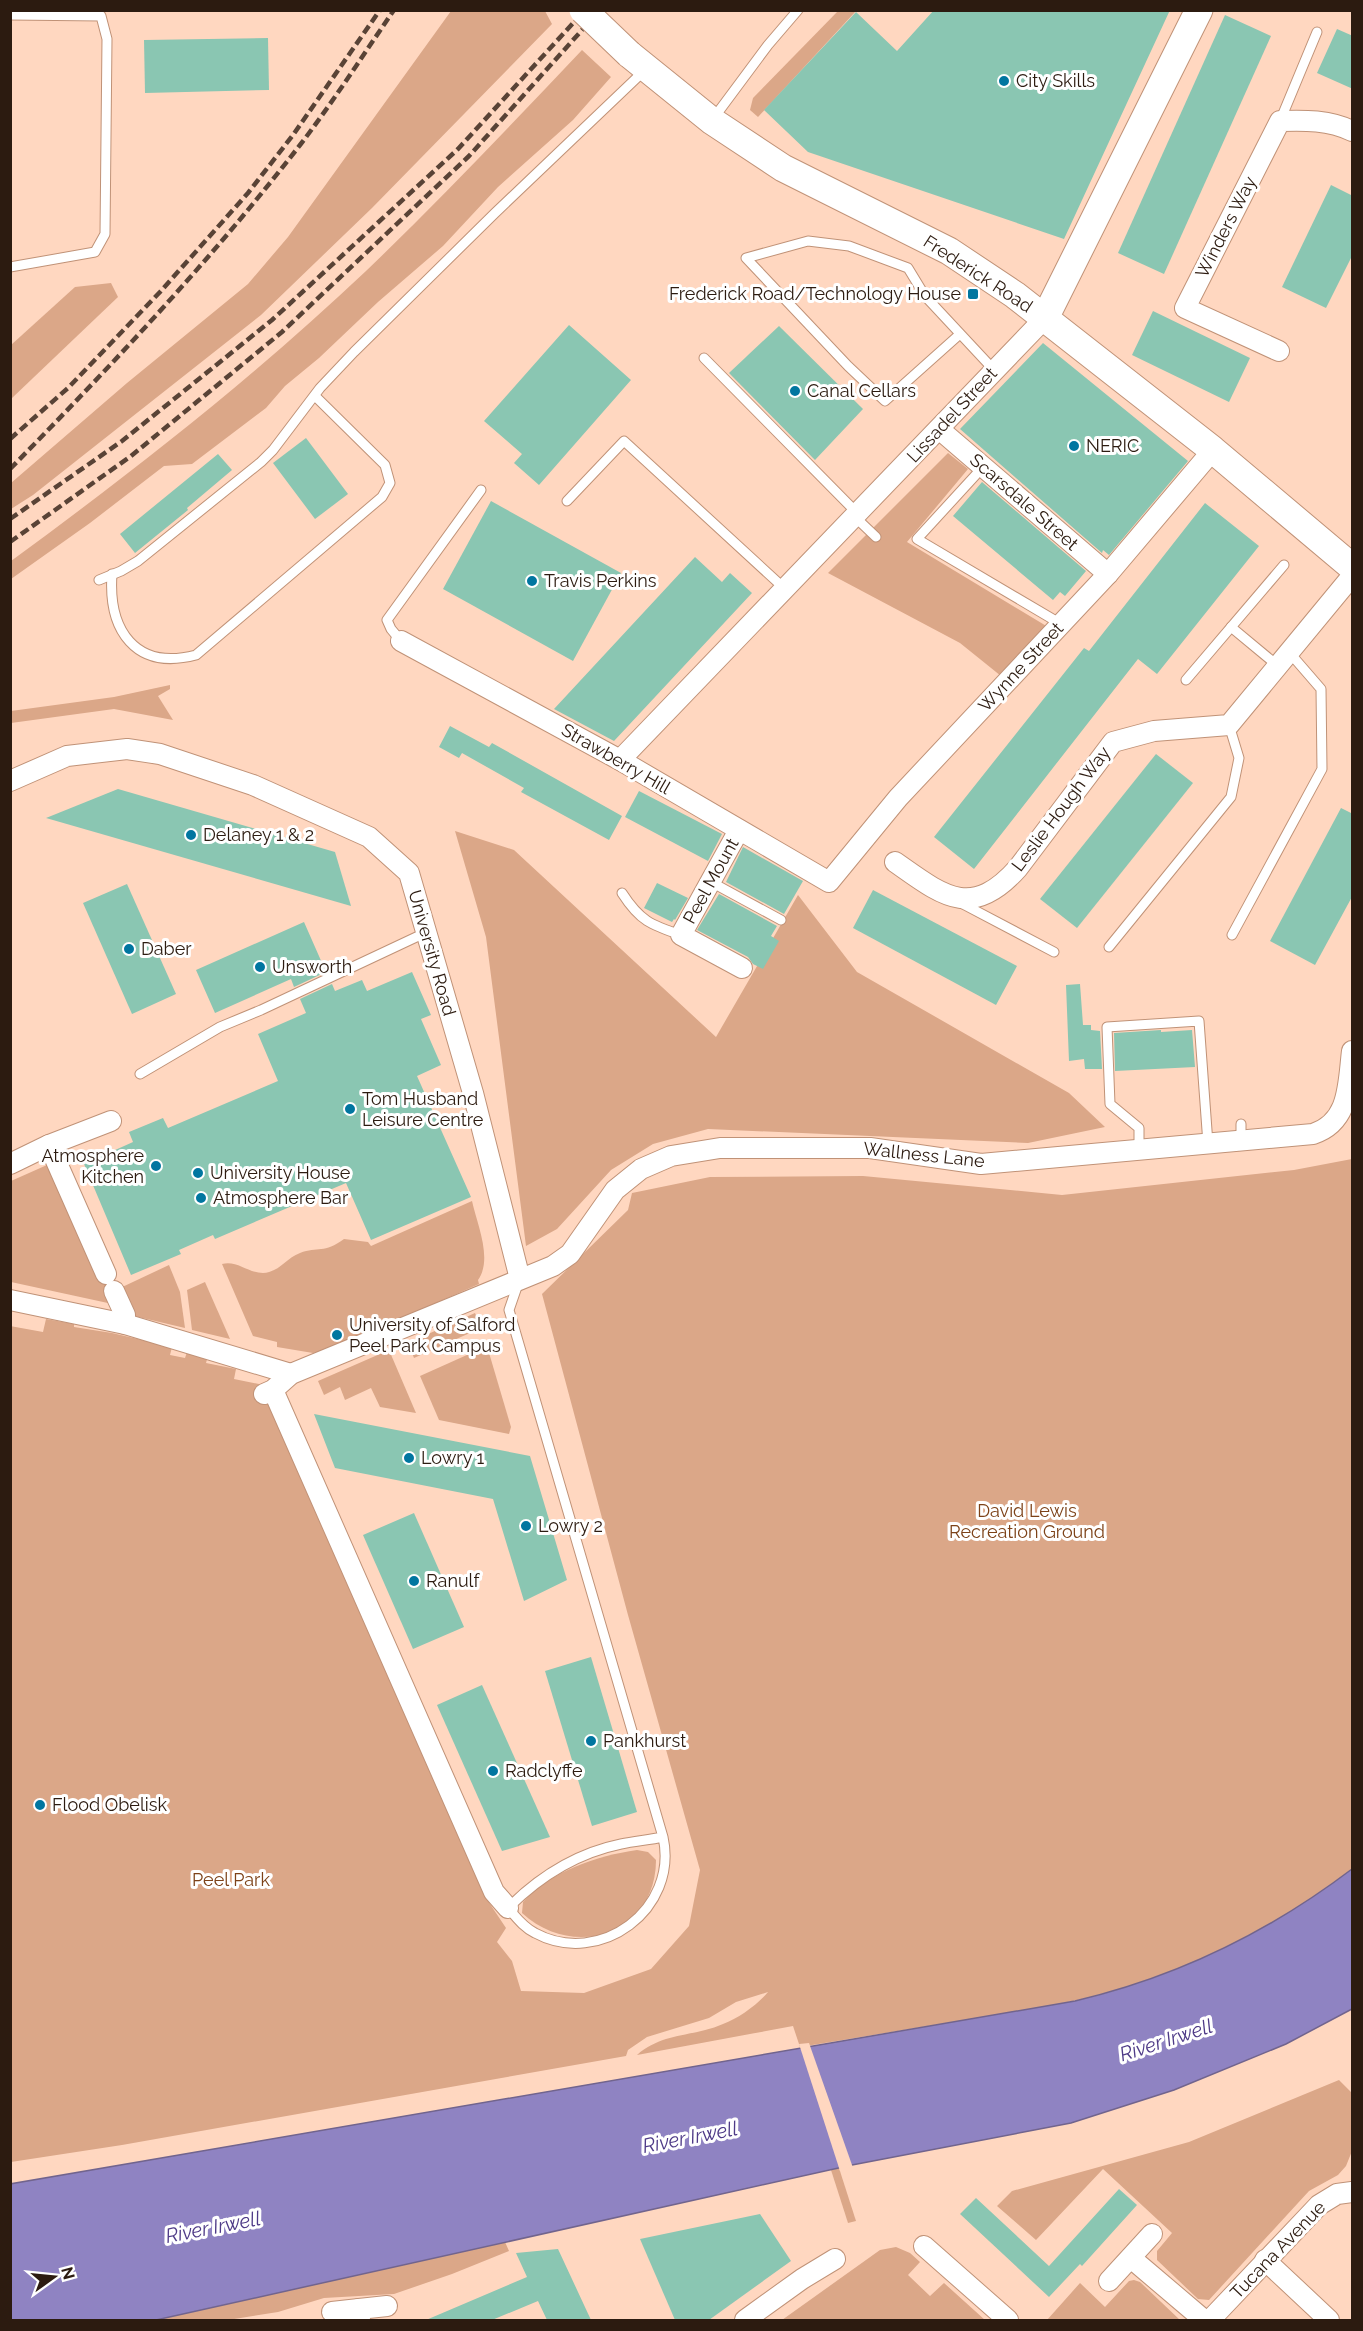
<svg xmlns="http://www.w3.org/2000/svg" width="1363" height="2331" font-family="Raleway,sans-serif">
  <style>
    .green { fill: #dba788 }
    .water { fill: #8f83c2; stroke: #71648d; stroke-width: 1.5 }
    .pier { fill: #ffd7c0 }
    .building { fill: #8ac6b2 }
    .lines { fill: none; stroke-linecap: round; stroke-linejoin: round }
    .lane-casing { stroke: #c09277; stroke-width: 11 }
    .street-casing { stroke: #c09277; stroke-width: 22 }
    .secondary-casing { stroke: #c09277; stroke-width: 29 }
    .lane { stroke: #fff; stroke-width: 9 }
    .street { stroke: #fff; stroke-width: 20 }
    .secondary { stroke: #fff; stroke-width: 27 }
    .rail { stroke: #594336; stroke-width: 4.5; stroke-dasharray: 9 4.5; stroke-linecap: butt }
    .secondary-bridge-casing { stroke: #c09277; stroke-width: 29; stroke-linecap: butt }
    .secondary-bridge { stroke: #fff; stroke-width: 27 }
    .poi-dot { fill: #0176a0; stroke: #fff; stroke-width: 2 }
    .labels { text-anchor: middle; stroke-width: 6; stroke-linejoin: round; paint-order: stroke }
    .poi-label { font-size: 18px; fill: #2c1b10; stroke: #fff; text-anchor: start }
    .street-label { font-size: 18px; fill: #2c1b10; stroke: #fff }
    .park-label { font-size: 18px; fill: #7d4218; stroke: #fff }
    .water-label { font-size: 20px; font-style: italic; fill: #4e3a87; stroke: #fff }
  </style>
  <rect width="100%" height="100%" fill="#ffd7c0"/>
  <!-- green -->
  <g class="green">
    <polygon points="451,11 545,11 552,24 372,208 261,315 33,495 11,509 11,483 127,383 248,284 288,237"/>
    <polygon points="838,11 856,11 758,117 750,110 753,98"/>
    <path d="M582,50L611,77L573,120L498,187L443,246L378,302L319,358L285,386L266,408L192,464L164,466L90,523L11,579V561C134,471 255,376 366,271C440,200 511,125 582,50Z"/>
    <polygon points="111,283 118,297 11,399 11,345 75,287"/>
    <polygon points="948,453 968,469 907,542 1048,627 1001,676 960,643 828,573"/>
    <polygon points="170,685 170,689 158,696 173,720 114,709 11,723 11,711 114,697"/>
    <polygon points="455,831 514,850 716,1037 798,895 857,972 1069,1093 1105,1127 1028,1143 708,1129 653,1144 611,1170 557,1229 526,1246 486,937"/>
    <path d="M1352,1159V1869C1288,1918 1218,1957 1141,1983C1091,2000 1040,2007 989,2016C926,2026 863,2037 800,2047L793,2026L637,2055C663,2032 694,2037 723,2024C739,2018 758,2004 768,1992L736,2002L709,2018L647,2037L628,2050L626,2056L122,2145L11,2162L10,1326L43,1332L46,1319L74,1324V1327L112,1333L172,1347L170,1355L185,1358L187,1352L208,1356L206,1363L236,1369L234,1379L259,1384L484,1895L506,1928L497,1942L512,1961L521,1991L584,1993L651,1969L689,1926L700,1870L628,1615L542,1294L628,1210L632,1193L710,1177L863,1176L1062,1195L1294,1170Z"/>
    <polygon points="47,1165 52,1167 117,1305 11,1282 11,1181"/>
    <path d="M472,1201C477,1224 493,1259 478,1280L479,1284L327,1351L313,1353L277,1347V1342L253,1336L222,1264C237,1260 248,1273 263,1273C280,1272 286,1258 300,1253C318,1246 324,1254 344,1239L368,1242L371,1246Z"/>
    <polygon points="169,1265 180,1292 185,1328 130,1315 118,1289"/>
    <polygon points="205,1282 230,1339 192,1330 187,1290"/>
    <polygon points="475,1313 481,1328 414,1358 408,1343"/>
    <polygon points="487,1346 511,1427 509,1434 439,1420 420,1376"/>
    <polygon points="389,1350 416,1413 380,1407 371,1388 345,1400 340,1387 324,1395 318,1381"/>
    <path d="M637,1850L648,1852L656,1860C656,1934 574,1961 522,1913L523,1902C551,1871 596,1856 637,1850Z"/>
    <polygon points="1339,2080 1352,2093 1352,2151 1346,2166 1338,2175 1309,2191 1209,2300 1198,2299 1157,2260 1157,2251 1172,2233 1103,2169 1036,2240 997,2206 1012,2191 1189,2142"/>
    <polygon points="839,2168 856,2221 848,2223 831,2170"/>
    <polygon points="505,2242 509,2251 452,2274 394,2294 324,2298 278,2312 228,2320 156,2320"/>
    <polygon points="896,2247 910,2253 920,2262 908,2275 930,2296 944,2283 985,2320 782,2320 880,2250"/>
    <polygon points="1134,2280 1140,2282 1180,2320 1047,2320 1080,2283 1105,2307 1129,2281"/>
  </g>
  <!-- water -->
  <path class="water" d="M1352,1869V2009L1286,2044L1174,2090L1071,2123L852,2165L156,2320H11L10,2184L1075,2001C1177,1977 1269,1932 1352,1869Z"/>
  <!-- pier -->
  <polygon class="pier" points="809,2043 852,2165 853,2168 840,2171 799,2044"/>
  <!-- building -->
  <g class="building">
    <polygon points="934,10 1170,10 1064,239 808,152 764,110 856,12 897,51"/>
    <polygon points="1225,15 1271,36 1164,274 1118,253"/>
    <polygon points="1337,29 1353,36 1353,89 1317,73"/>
    <polygon points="268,38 269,90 145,93 144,40"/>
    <polygon points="1331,185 1353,196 1353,254 1326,308 1282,287"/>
    <polygon points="1153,311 1250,358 1229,402 1132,355"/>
    <polygon points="569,325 631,380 539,485 514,463 522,454 484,421"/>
    <polygon points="779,326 863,409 815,460 729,373"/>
    <polygon points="1043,343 1188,461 1109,555 1103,550 1102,553 960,429"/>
    <polygon points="306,438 348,494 315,519 273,463"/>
    <polygon points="218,454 232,470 187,508 188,510 135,553 120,534"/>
    <polygon points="982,482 1086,571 1065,596 1060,592 1053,600 953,516"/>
    <polygon points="491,501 621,573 573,661 443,589"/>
    <polygon points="1205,503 1259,546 1157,674 1138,659 974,869 934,837 1084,648 1089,651"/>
    <polygon points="695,557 722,582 730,573 752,593 614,741 554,709"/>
    <polygon points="450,726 489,747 492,743 622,816 609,840 521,792 524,788 462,753 459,758 439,747"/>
    <polygon points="1156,754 1193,783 1077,928 1040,899"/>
    <polygon points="118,789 335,852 351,906 46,818"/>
    <polygon points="639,791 722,834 708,861 625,817"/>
    <polygon points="1341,808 1353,814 1353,895 1315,965 1270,941"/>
    <polygon points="743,847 803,881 784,914 726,882"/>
    <polygon points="657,883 688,898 675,920 674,919 672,922 644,908"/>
    <polygon points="127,884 176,994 132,1014 83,903"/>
    <polygon points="873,890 1017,966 996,1005 853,928"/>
    <polygon points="719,894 777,926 771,936 779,941 763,969 753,964 748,957 697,930"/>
    <polygon points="304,922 326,972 294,987 291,979 215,1013 196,970"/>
    <polygon points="412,972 431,1015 421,1019 441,1065 417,1076 471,1197 371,1240 346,1183 215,1239 213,1235 179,1250 181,1254 131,1275 84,1164 133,1142 129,1132 163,1118 168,1128 278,1081 258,1034 306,1013 300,999 332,984 335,991 362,980 367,991"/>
    <polygon points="1080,984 1083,1025 1091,1025 1091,1030 1100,1031 1102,1069 1085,1069 1084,1059 1069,1061 1066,985"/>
    <polygon points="1161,1030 1161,1032 1192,1030 1195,1067 1115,1071 1114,1033"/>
    <polygon points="314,1414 530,1456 567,1580 524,1601 493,1499 335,1468"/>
    <polygon points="414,1513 464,1627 413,1649 363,1535"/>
    <polygon points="591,1657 637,1812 592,1826 545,1671"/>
    <polygon points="482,1685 550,1837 502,1851 437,1705"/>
    <polygon points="1119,2189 1137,2205 1082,2266 1080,2264 1049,2297 960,2214 976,2198 1049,2266"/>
    <polygon points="760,2214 791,2261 709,2320 675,2320 640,2239"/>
    <polygon points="558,2249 591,2320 547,2320 538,2301 492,2320 426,2320 527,2277 516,2253"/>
  </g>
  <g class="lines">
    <defs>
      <g id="lane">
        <polyline points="10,15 101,16 107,39 105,234 95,252 10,267"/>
        <polyline points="713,119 768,45 798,10"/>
        <polyline points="1280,121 1317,32"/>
        <polyline points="960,334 885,401 848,366 746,258 808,241 849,246 908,268 925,296 994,370"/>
        <polyline points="704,358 858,514"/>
        <polyline points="983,467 917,539 1061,624"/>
        <polyline points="567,501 624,441 785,589"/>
        <polyline points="855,517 876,537"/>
        <path d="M112,574C108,630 135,671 196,655L382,497L390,483L385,465L315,396"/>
        <polyline points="99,580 121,571 138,561 261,462 273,450 320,388 354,352 495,213 645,70"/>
        <polyline points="1231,627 1278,666"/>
        <polyline points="401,641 391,629 387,620 481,490"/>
        <polyline points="1186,680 1284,565"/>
        <polyline points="711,882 781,920"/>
        <path d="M622,893C640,921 651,925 681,935"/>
        <polyline points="961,903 1054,952"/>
        <polyline points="1232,935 1322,769 1321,689 1289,652"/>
        <polyline points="1109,947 1231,797 1239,758 1229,725"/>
        <polyline points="140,1074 220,1027 261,1010 427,932"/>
        <polyline points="1241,1124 1241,1141"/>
        <polyline points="1139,1150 1139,1128 1110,1104 1107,1027 1199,1021 1208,1144"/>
        <path d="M519,1281L509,1310L663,1837C679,1909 600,1968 535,1933C523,1927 516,1917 508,1908C540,1876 577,1853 621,1844C635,1841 649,1840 663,1837"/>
      </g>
      <g id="street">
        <path d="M1279,351L1185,308L1280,121C1304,120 1330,120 1352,131"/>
        <polyline points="939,429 1108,574"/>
        <polyline points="401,641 620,760 829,882 898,798 1108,574 1213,450"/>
        <polyline points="620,760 1045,318"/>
        <polyline points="10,781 67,756 127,749 160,754 253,785 369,837 409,873 473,1093 520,1279"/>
        <polyline points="739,830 681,935 742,968"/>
        <path d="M895,862C942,895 971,921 1018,868L1113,742L1154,731L1229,725L1352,576"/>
        <polyline points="49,1145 106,1274"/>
        <polyline points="10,1164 49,1145 111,1121"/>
        <polyline points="114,1291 125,1315 125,1324"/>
        <polyline points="10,1300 125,1324 291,1374"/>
        <polyline points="273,1390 494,1892 508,1908"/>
        <path d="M264,1394L273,1390L291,1374L553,1266L570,1254L615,1190L641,1169L671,1156L720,1148H870L981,1164L1313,1134C1350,1122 1348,1084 1352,1051"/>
        <polyline points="924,2246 1008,2320"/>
        <polyline points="1131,2258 1204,2320"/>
        <polyline points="1265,2260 1329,2320"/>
        <polyline points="1109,2281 1152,2234"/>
        <polyline points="332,2312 359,2309"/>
        <polyline points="360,2320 359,2309 387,2306"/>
        <polyline points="745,2320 802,2279 835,2259"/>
        <polyline points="1210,2320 1319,2205 1337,2194 1352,2192"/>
      </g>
      <g id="secondary">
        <polyline points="629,54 712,121 783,168 949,251 1015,295 1213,450 1352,567"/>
        <polyline points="1045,318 1199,10"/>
      </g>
    </defs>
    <!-- lane casing -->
    <use href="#lane" class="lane-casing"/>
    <!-- street casing -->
    <use href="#street" class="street-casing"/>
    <!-- secondary casing -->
    <use href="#secondary" class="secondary-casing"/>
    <!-- lane -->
    <use href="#lane" class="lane"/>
    <!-- street -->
    <use href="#street" class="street"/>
    <!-- secondary -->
    <use href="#secondary" class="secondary"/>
    <!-- rail -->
    <g class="rail">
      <polyline points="10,439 68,388 160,292 248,193 293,135 380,10"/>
      <path d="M10,469C112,365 211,260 300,145C333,102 363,55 394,10"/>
      <polyline points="10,519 122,441 272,320 458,149 585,10"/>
      <polyline points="10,542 131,456 282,332 469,156 600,10"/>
    </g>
    <defs>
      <polyline id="secondary-bridge" points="583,10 629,54"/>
    </defs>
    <!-- secondary-bridge casing -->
    <use href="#secondary-bridge" class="secondary-bridge-casing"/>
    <!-- secondary-bridge -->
    <use href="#secondary-bridge" class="secondary-bridge"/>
  </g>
  <!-- markers -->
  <g class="poi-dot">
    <circle cx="1004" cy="81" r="6"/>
    <rect x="967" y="288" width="12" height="12" rx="3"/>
    <circle cx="795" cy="391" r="6"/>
    <circle cx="1074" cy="446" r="6"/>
    <circle cx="532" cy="581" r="6"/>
    <circle cx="191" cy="835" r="6"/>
    <circle cx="129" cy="949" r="6"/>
    <circle cx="260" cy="967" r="6"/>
    <circle cx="350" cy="1109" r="6"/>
    <circle cx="156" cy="1166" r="6"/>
    <circle cx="198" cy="1173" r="6"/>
    <circle cx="201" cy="1198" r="6"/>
    <circle cx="337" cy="1335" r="6"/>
    <circle cx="409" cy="1458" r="6"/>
    <circle cx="526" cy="1526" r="6"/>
    <circle cx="414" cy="1581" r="6"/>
    <circle cx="591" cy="1741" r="6"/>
    <circle cx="493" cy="1771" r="6"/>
    <circle cx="40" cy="1805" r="6"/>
  </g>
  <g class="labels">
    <!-- poi labels -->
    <g class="poi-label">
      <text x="1016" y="87">City Skills</text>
      <text x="961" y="300" text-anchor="end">Frederick Road/Technology House</text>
      <text x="807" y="397">Canal Cellars</text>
      <text x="1086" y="452">NERIC</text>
      <text x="544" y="587">Travis Perkins</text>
      <text x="203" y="841">Delaney 1 &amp; 2</text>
      <text x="141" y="955">Daber</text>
      <text x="272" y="973">Unsworth</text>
      <text x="362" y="1105">Tom Husband<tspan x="362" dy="21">Leisure Centre</tspan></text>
      <text x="144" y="1162" text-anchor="end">Atmosphere<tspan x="144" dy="21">Kitchen</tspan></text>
      <text x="210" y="1179">University House</text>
      <text x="213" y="1204">Atmosphere Bar</text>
      <text x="349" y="1331">University of Salford<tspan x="349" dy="21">Peel Park Campus</tspan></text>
      <text x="421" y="1464">Lowry 1</text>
      <text x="538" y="1532">Lowry 2</text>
      <text x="426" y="1587">Ranulf</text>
      <text x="603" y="1747">Pankhurst</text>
      <text x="505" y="1777">Radclyffe</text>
      <text x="52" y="1811">Flood Obelisk</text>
    </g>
    <!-- street labels -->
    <g class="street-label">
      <text transform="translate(1226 227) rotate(-63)" y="6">Winders Way</text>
      <text transform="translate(978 274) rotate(33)" y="6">Frederick Road</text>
      <text transform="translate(952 415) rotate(-47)" y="6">Lissadel Street</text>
      <text transform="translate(1024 502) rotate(41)" y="6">Scarsdale Street</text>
      <text transform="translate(1021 667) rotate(-47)" y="6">Wynne Street</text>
      <text transform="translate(616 759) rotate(30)" y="6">Strawberry Hill</text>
      <text transform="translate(1061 809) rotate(-53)" y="6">Leslie Hough Way</text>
      <text transform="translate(711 881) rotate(-61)" y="6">Peel Mount</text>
      <text transform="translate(432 953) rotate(74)" y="6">University Road</text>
      <text transform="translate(924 1155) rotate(6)" y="6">Wallness Lane</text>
      <text transform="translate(1278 2250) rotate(-46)" y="6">Tucana Avenue</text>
    </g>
    <!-- park labels -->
    <g class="park-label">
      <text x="1027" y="1517">David Lewis<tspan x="1027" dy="21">Recreation Ground</tspan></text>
      <text x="231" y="1886">Peel Park</text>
    </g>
    <!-- water labels -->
    <g class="water-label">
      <text transform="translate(1166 2040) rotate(-18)" y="7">River Irwell</text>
      <text transform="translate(690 2137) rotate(-11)" y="7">River Irwell</text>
      <text transform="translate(213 2227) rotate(-11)" y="7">River Irwell</text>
    </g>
  </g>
  <!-- border -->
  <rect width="1363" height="2331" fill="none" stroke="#2c1b10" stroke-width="24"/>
  <!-- north arrow -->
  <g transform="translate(54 2277) rotate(75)" stroke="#ffffff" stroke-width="4.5" paint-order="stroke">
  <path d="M0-4.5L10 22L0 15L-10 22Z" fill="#2c1b10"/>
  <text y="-9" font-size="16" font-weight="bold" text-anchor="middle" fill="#2c1b10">N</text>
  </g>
</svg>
